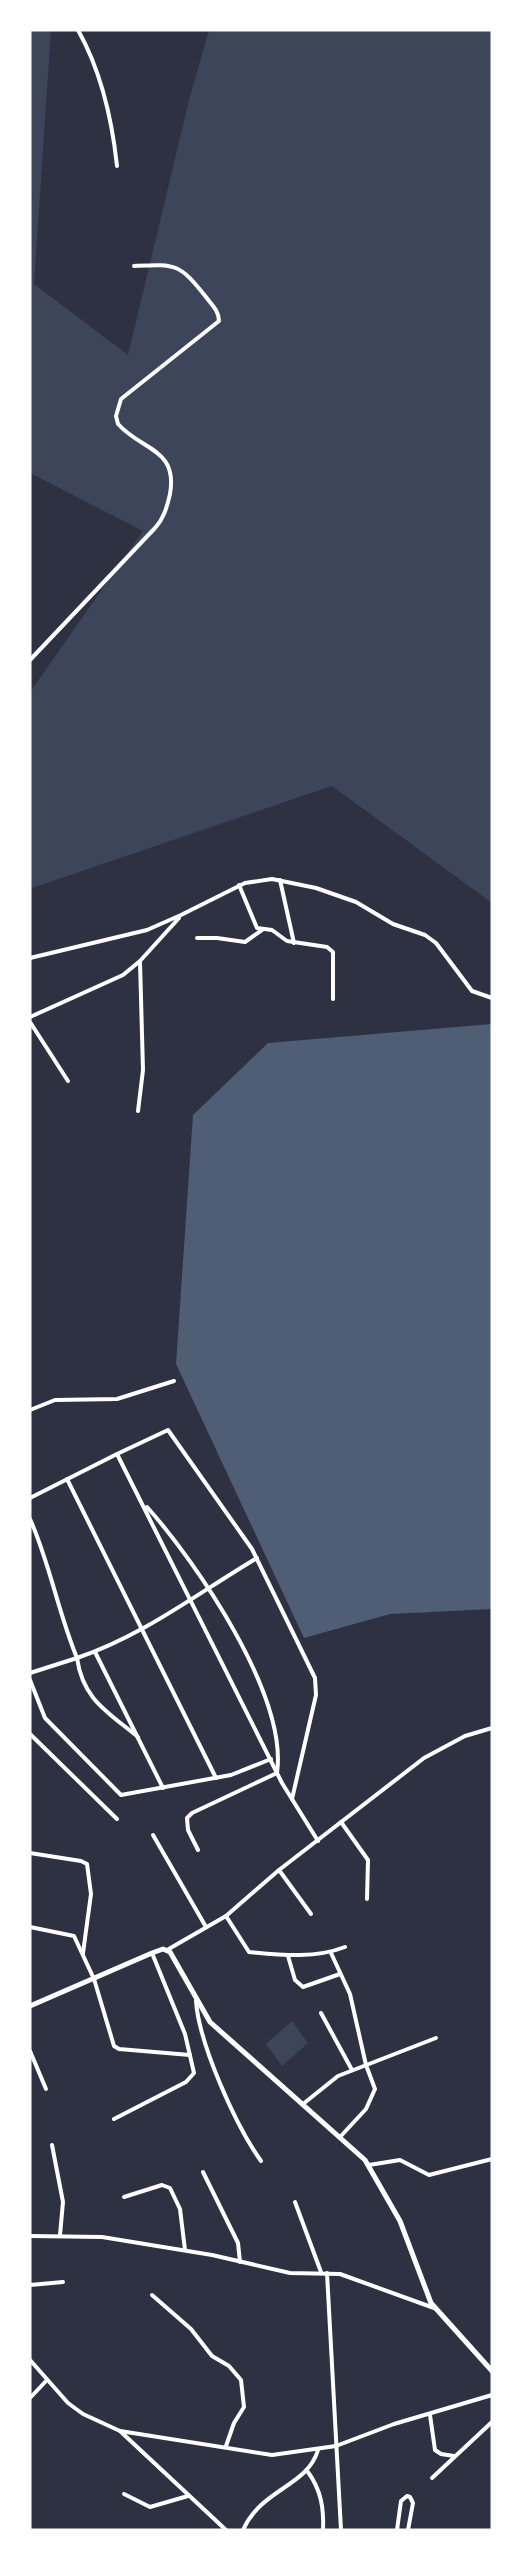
<svg xmlns="http://www.w3.org/2000/svg" width="522" height="2560" font-family="'DejaVu Sans',sans-serif">
  <style>
    .green { fill: #3c4559 }
    .water { fill: #4f5d75 }
    .lines { fill: none; stroke-linecap: round; stroke-linejoin: round }
    .minor { stroke: #fff; stroke-width: 4 }
    .secondary { stroke: #fff; stroke-width: 5 }
  </style>
  <rect width="100%" height="100%" fill="#2d3142"/>
  <!-- green -->
  <g class="green">
    <polygon points="30,30 51,30 34,284 128,355 190,96 209,30 492,30 492,903 332,786 32,888 30,885 30,692 143,531 30,473"/>
    <polygon points="292,2021 308,2043 282,2066 266,2044"/>
  </g>
  <!-- water -->
  <polygon class="water" points="492,1024 492,1609 390,1614 304,1638 176,1364 193,1115 268,1043"/>
  <g class="lines">
    <!-- minor -->
    <g class="minor">
      <path d="M78,30C101,71 112,119 117,166"/>
      <path d="M30,660L155,528C164,518 167,507 170,494C178,448 142,451 118,424L116,416L121,399L219,321C219,311 212,305 206,297C179,263 176,264 134,266"/>
      <polyline points="280,880 294,943"/>
      <polyline points="239,885 257,928 272,930 287,941 327,947 333,952 333,999"/>
      <polyline points="197,938 217,938 245,942 262,930"/>
      <polyline points="30,958 147,930 181,915 245,883 272,879 316,888 356,902 393,924 425,935 436,943 472,991 492,998"/>
      <polyline points="30,1017 123,975 140,961 179,918"/>
      <polyline points="30,1022 68,1081"/>
      <polyline points="138,1111 143,1070 140,962"/>
      <polyline points="30,1410 55,1400 117,1399 174,1381"/>
      <polyline points="117,1454 168,1430 252,1549 315,1678 316,1695 292,1799"/>
      <polyline points="67,1479 216,1778"/>
      <polyline points="30,1498 117,1454 282,1783 318,1841"/>
      <path d="M147,1507C197,1563 288,1696 277,1773L192,1813L187,1818L188,1830L198,1850"/>
      <path d="M30,1519C50,1564 58,1612 77,1658C143,1636 198,1593 257,1558"/>
      <polyline points="95,1652 163,1788"/>
      <path d="M30,1673L77,1658C83,1700 108,1712 138,1737"/>
      <polyline points="30,1680 45,1718 121,1795 231,1775 271,1759"/>
      <polyline points="30,1734 117,1819"/>
      <polyline points="341,1822 368,1860 367,1899"/>
      <polyline points="153,1835 206,1927"/>
      <polyline points="30,1853 81,1861 87,1864 91,1894 83,1953"/>
      <polyline points="279,1870 311,1914"/>
      <path d="M226,1916L249,1952C281,1955 314,1959 345,1947"/>
      <polyline points="30,1927 74,1936 94,1979 114,2046 119,2049 190,2055"/>
      <polyline points="167,1950 226,1916 279,1870 424,1758 465,1736 492,1728"/>
      <polyline points="331,1953 350,1994 366,2065 375,2089 366,2109 340,2137"/>
      <polyline points="288,1956 295,1980 303,1987 340,1974"/>
      <path d="M196,2001C199,2044 236,2126 261,2161"/>
      <polyline points="321,2013 352,2070"/>
      <polyline points="30,2051 46,2089"/>
      <polyline points="303,2104 338,2076 436,2038"/>
      <polyline points="114,2119 186,2082 194,2073 185,2034 152,1953"/>
      <polyline points="52,2145 63,2202 60,2235"/>
      <polyline points="369,2165 400,2160 429,2175 492,2159"/>
      <polyline points="203,2172 238,2243 240,2262"/>
      <polyline points="124,2197 162,2185 170,2188 180,2209 185,2250"/>
      <polyline points="295,2202 321,2272"/>
      <polyline points="30,2236 102,2237 212,2255 290,2273 340,2274 434,2308"/>
      <polyline points="327,2273 341,2530"/>
      <polyline points="30,2285 63,2282"/>
      <polyline points="152,2295 191,2329 212,2356 229,2366 241,2380 244,2407 234,2423 226,2446"/>
      <polyline points="30,2360 68,2403 83,2414 120,2431 226,2530"/>
      <polyline points="30,2398 47,2380"/>
      <polyline points="430,2415 435,2450 441,2454 454,2456"/>
      <polyline points="120,2431 272,2455 336,2446 394,2424 492,2395"/>
      <path d="M308,2472C321,2490 324,2508 323,2530"/>
      <polyline points="432,2478 492,2422"/>
      <polyline points="124,2494 150,2507 188,2496"/>
      <path d="M243,2530C262,2488 307,2487 318,2450"/>
      <polyline points="397,2530 401,2501 407,2496 410,2497 413,2503 408,2530"/>
    </g>
    <!-- secondary -->
    <polyline class="secondary" points="30,2006 152,1953 163,1949 170,1952 210,2022 365,2160 400,2221 431,2303 492,2371"/>
  </g>
  <!-- border -->
  <rect width="522" height="2560" fill="none" stroke="#ffffff" stroke-width="63"/>
</svg>
